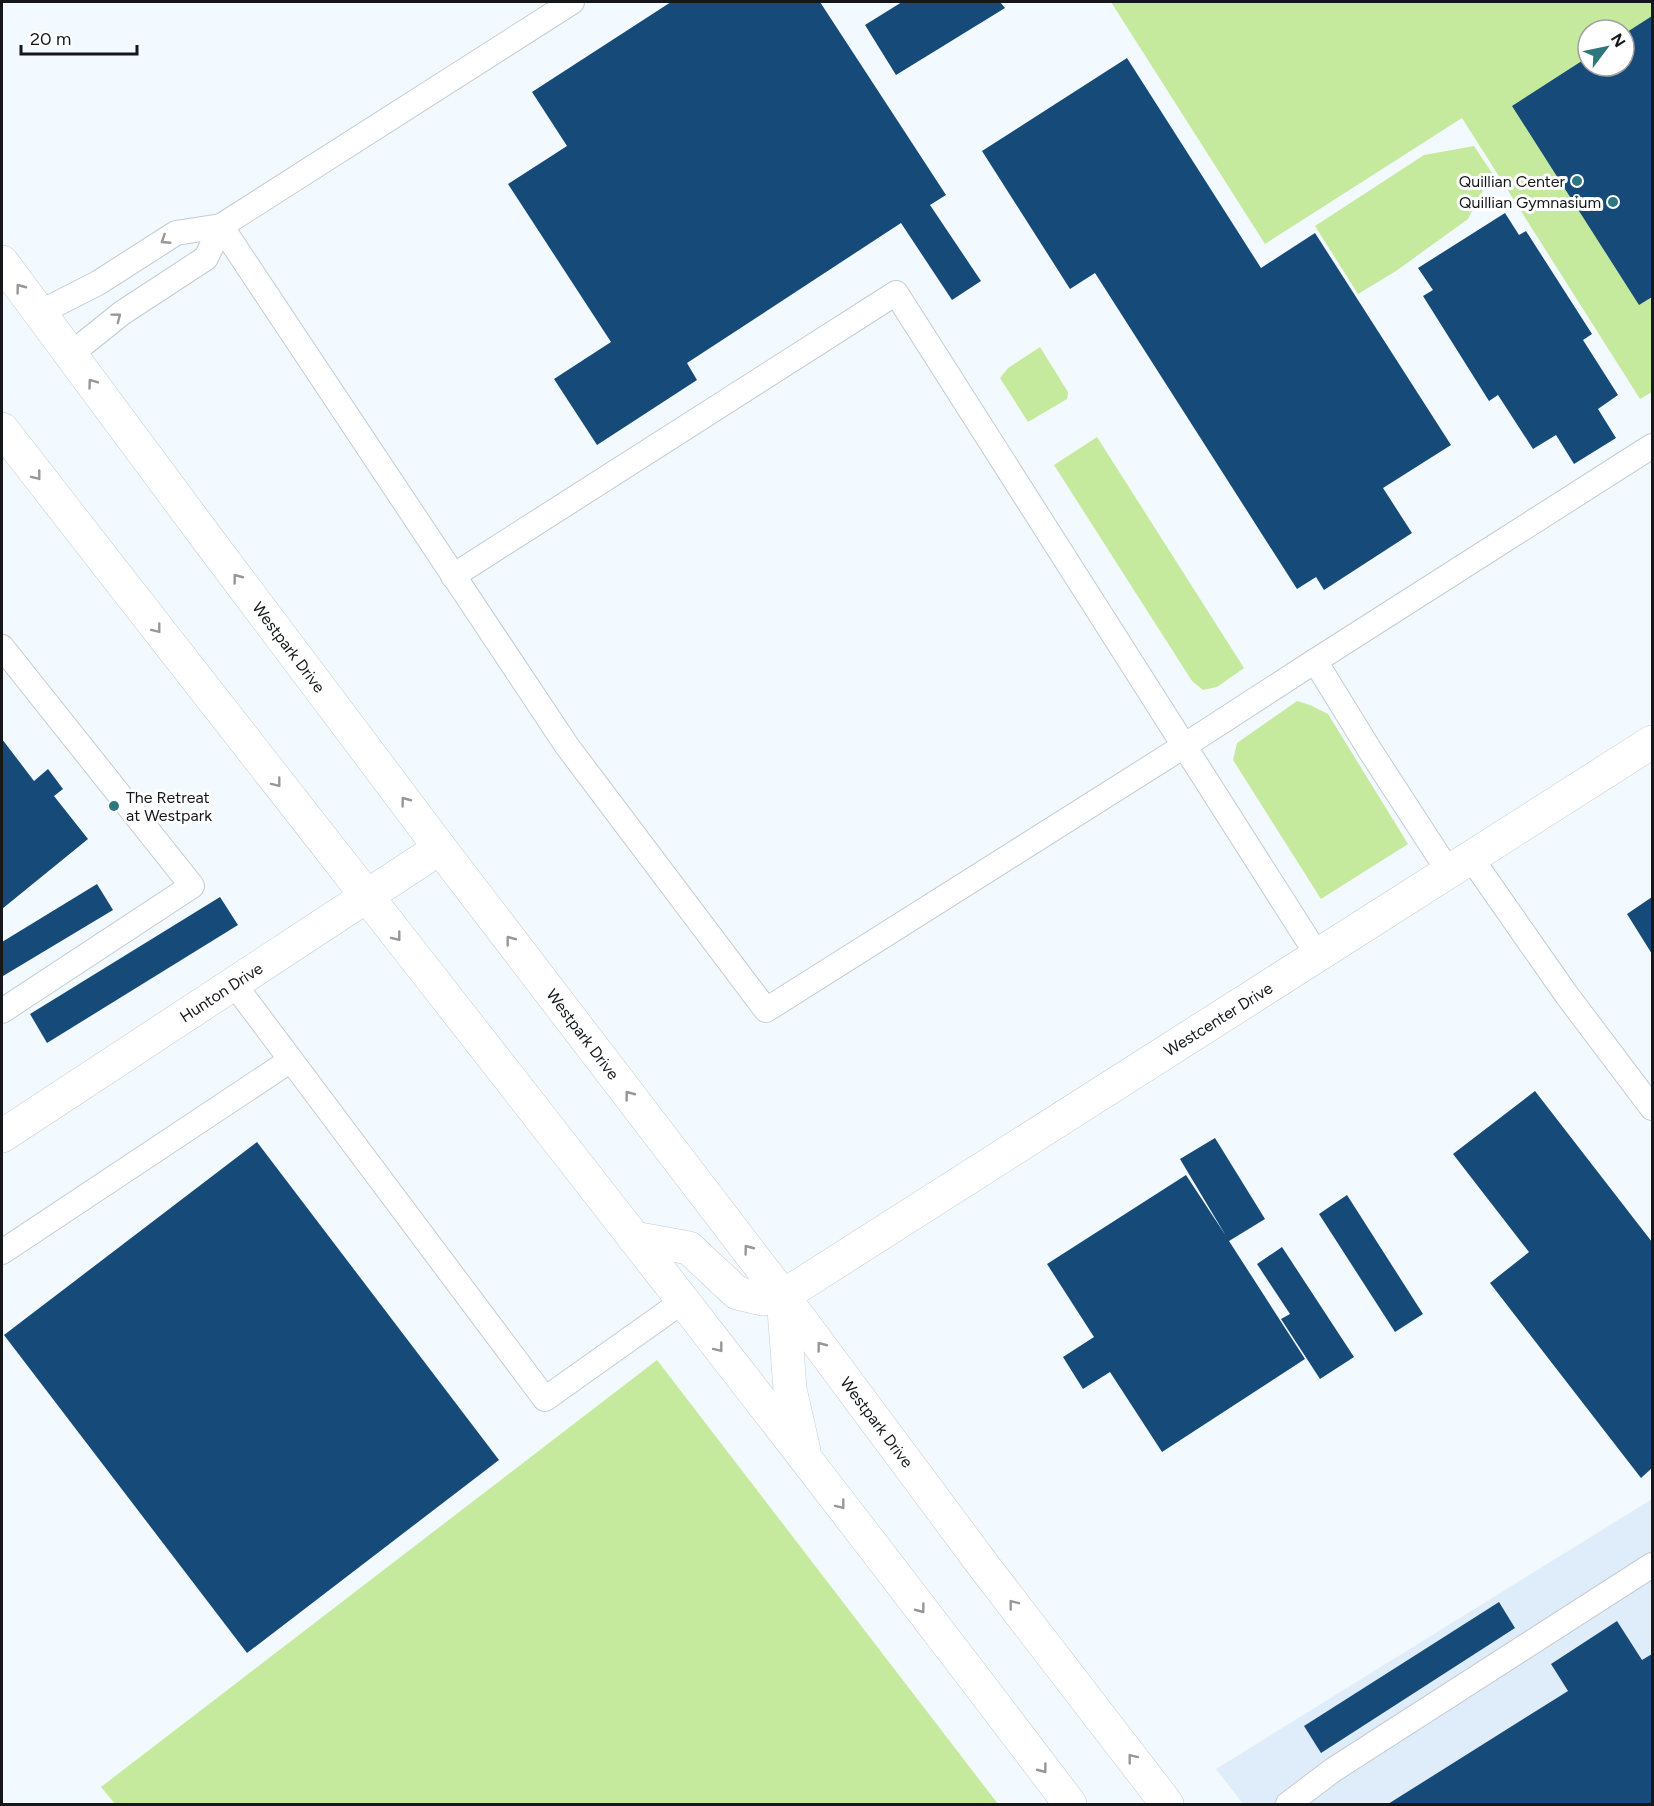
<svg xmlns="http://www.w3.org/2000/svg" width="1654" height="1806" font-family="Figtree,sans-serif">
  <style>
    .built { fill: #dfedfa }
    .green { fill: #c6ea9d; fill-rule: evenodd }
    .building { fill: #164b79 }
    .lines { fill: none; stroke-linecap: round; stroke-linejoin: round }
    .lane-casing { stroke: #c4cbd3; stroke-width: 26 }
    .street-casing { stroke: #c4cbd3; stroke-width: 34 }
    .secondary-casing { stroke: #c4cbd3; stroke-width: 34 }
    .lane { stroke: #fff; stroke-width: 24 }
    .street { stroke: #fff; stroke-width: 33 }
    .secondary { stroke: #fff; stroke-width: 33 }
    .oneway { stroke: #969798 }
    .poi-dot { fill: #2e777f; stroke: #fff; stroke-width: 2 }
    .labels { text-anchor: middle; stroke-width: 6; stroke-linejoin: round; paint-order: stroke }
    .poi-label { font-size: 16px; fill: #15171a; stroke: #fff; text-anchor: end }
    .street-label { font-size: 16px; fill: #15171a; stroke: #fff }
  </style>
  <rect width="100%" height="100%" fill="#f2f9ff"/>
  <!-- built -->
  <polygon class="built" points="1652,1499 1652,1804 1243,1804 1216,1769"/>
  <!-- green -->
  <g class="green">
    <path d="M1111,2H1652V392L1640,399L1462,118L1265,244ZM1588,30H1624V66H1588Z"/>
    <polygon points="1474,146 1492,173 1468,219 1396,271 1358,294 1315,226 1424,155"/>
    <polygon points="1040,347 1068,392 1067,399 1028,422 1000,378 1008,368"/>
    <polygon points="1097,437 1244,668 1217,687 1203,690 1192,681 1054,465"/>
    <polygon points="1297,701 1310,705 1328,714 1408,844 1321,899 1233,760 1237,743"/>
    <polygon points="657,1360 998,1804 115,1804 101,1787"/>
  </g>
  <!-- building -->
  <g class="building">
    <polygon points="671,2 820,2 946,195 930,205 981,281 952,300 901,223 687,363 697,380 597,445 554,379 611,342 508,184 567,146 532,92"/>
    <polygon points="902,2 1000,2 1005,8 896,75 865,25"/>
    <polygon points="1652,16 1652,297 1639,305 1512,106 1588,57 1588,66 1624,66 1624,34"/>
    <polygon points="1127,58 1261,268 1315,233 1451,445 1383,488 1412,533 1324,590 1316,577 1297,589 1095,273 1070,289 982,151"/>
    <polygon points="1505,213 1519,235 1526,231 1592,334 1583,340 1618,395 1598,409 1616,438 1574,464 1556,435 1533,449 1498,395 1489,401 1423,296 1433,290 1418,268"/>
    <polygon points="2,739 34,781 48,769 63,789 54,796 88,839 2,909"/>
    <polygon points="97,884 113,910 3,976 2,973 2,942"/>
    <polygon points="220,897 238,925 47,1043 30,1014"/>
    <polygon points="1652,897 1652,954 1627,914"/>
    <polygon points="1535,1091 1652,1242 1652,1468 1641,1478 1490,1283 1529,1252 1453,1154"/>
    <polygon points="1215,1138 1265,1219 1229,1241 1305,1359 1162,1452 1110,1372 1083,1389 1063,1357 1094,1337 1047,1264 1186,1175 1226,1236 1180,1159"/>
    <polygon points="257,1142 499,1460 247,1653 4,1335"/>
    <polygon points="1347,1195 1423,1314 1395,1332 1319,1214"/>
    <polygon points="1282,1247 1354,1357 1320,1379 1281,1319 1290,1314 1257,1264"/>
    <polygon points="1499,1602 1515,1628 1321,1753 1304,1726"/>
    <polygon points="1617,1621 1642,1660 1652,1654 1652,1804 1388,1804 1568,1691 1551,1664"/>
  </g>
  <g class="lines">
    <defs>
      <g id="lane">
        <polyline points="221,226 567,746 766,1010 1184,746 1315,661"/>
        <polyline points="39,313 98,283 176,233 221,226 572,2"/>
        <polyline points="71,354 122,313 206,258 221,226"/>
        <polyline points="453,576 896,293 1318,956"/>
        <polyline points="2,647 192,886 2,1011"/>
        <polyline points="1471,858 1566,994 1652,1108"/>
        <polyline points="1449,872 1371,752 1315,661 1652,446"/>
        <polyline points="234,984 545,1399 683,1301"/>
        <polyline points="2,1252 291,1060"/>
        <polyline points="1288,1804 1333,1770 1652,1565"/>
      </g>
      <g id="street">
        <polyline points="2,1136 440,848"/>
        <polyline points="783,1296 1652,742"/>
      </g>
      <g id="secondary">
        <polyline points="2,262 206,537 440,848 783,1296 983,1565 1167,1804"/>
        <path d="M2,429C358,887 720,1342 1070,1804"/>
        <polyline points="634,1238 689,1248 737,1293 762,1299 783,1296"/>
        <polyline points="783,1296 790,1389 804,1451"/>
      </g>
    </defs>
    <!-- lane casing -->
    <use href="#lane" class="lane-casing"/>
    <!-- street casing -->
    <use href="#street" class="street-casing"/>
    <!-- secondary casing -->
    <use href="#secondary" class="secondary-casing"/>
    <!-- lane -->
    <use href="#lane" class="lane"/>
    <!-- street -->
    <use href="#street" class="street"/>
    <!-- secondary -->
    <use href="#secondary" class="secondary"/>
  </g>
  <!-- one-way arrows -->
  <defs><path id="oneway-chevron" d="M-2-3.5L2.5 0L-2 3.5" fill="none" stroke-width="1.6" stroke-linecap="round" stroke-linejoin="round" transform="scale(1.5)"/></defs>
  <g class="oneway">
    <use href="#oneway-chevron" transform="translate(165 240) rotate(147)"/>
    <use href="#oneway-chevron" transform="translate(20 288) rotate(-127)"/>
    <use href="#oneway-chevron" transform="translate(117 317) rotate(-37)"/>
    <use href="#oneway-chevron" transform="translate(92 383) rotate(-126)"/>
    <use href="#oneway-chevron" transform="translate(37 476) rotate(52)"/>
    <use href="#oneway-chevron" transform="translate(237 578) rotate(-127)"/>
    <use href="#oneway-chevron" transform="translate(157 629) rotate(52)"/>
    <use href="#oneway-chevron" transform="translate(277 783) rotate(52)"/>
    <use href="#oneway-chevron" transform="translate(405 801) rotate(-127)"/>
    <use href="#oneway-chevron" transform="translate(397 937) rotate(52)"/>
    <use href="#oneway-chevron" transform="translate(510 940) rotate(-127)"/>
    <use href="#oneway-chevron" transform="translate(629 1095) rotate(-127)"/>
    <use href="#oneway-chevron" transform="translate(748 1249) rotate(-127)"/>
    <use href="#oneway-chevron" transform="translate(821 1346) rotate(-127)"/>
    <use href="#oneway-chevron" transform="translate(719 1348) rotate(52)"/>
    <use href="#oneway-chevron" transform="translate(841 1505) rotate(52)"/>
    <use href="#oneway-chevron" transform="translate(1013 1604) rotate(-128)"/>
    <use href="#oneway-chevron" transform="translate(921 1609) rotate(53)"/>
    <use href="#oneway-chevron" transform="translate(1132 1758) rotate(-128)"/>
    <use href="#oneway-chevron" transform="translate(1043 1769) rotate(53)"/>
  </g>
  <!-- markers -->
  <g class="poi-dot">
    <circle cx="1577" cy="181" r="6"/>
    <circle cx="1613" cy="202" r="6"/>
    <circle cx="114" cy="806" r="6"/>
  </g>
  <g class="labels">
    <!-- poi labels -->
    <g class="poi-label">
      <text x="1565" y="187">Quillian Center</text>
      <text x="1601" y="208">Quillian Gymnasium</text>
      <text x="126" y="803" text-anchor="start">The Retreat<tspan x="126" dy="18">at Westpark</tspan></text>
    </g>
    <!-- street labels -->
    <g class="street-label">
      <text transform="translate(289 647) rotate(53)" y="6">Westpark Drive</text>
      <text transform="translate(221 992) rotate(-33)" y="6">Hunton Drive</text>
      <text transform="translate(1218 1019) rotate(-32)" y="6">Westcenter Drive</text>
      <text transform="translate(583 1034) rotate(53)" y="6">Westpark Drive</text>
      <text transform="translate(877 1422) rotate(53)" y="6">Westpark Drive</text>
    </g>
  </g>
  <!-- border -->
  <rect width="1654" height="1806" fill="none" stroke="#15171a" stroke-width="6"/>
  <!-- north arrow -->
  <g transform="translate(1606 48) rotate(58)"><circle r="28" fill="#ffffff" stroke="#a1a2a3" stroke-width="1.5"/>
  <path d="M0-4.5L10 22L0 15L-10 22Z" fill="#2e777f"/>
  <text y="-9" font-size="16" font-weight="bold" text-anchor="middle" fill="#15171a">N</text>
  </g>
  <!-- scale -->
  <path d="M21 45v9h116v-9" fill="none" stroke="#15171a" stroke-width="3"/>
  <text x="30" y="45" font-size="18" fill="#15171a" stroke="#ffffff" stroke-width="4.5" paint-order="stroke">20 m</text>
</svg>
